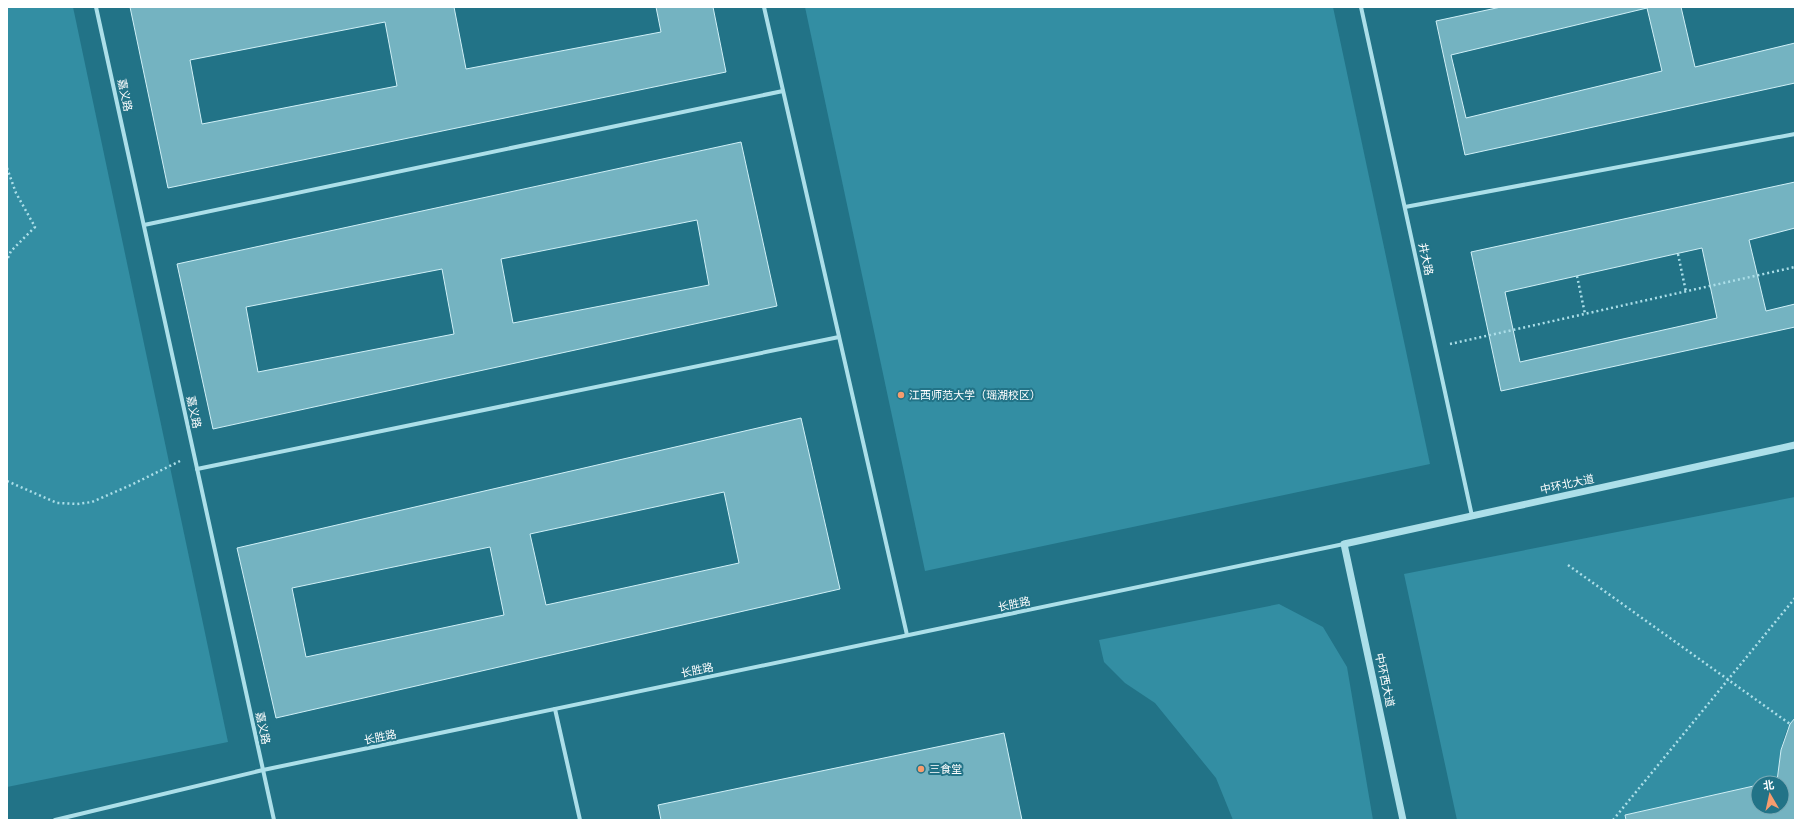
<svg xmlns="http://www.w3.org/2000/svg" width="1802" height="827" font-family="Helvetica,'Noto Sans SC',sans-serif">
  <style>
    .green { fill: #338ea3 }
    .building { fill: #74b3c1; stroke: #d0f0f7; fill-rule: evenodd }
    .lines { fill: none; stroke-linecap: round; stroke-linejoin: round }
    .path { stroke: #acdfe9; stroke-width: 2.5; stroke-dasharray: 2 3; stroke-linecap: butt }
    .minor { stroke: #acdfe9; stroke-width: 4 }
    .tertiary { stroke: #acdfe9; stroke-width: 7 }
    .poi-dot { fill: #f69c6e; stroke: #227387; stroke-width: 1.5 }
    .labels { text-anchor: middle; stroke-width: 4; stroke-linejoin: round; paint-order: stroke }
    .street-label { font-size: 11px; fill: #fff; stroke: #227387 }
    .poi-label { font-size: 11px; fill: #fff; stroke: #227387; text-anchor: start }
  </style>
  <rect width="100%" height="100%" fill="#227387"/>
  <!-- green -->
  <g class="green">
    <polygon points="7,7 73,7 228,742 7,787"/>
    <polygon points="805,7 1333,7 1430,464 925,571"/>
    <path d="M1795,497V718C1780,734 1780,761 1777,781L1758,783V785L1625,815L1626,820H1457L1404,574Z"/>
    <polygon points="1279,604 1323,627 1347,667 1373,820 1233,820 1216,778 1155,703 1125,683 1104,662 1099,640"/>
  </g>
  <!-- building -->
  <g class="building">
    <path d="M130,7H454L466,69L661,32L656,7H713L726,72L168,188ZM385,22L397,86L202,124L190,60Z"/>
    <path d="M1501,7H1681L1695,67L1795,43V83L1465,155L1436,21ZM1647,8L1662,71L1466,118L1451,55Z"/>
    <path d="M741,142L777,306L213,429L177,264ZM697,220L709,285L513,323L501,259ZM442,269L454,334L258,372L246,307Z"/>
    <path d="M1795,182V228L1749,240L1766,311L1795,304V327L1501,391L1471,252ZM1702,248L1717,318L1520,362L1505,292Z"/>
    <path d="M801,418L840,589L276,718L237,548ZM724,492L739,563L546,605L530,534ZM490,547L504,615L306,657L292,588Z"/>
    <polygon points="1795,718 1795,820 1626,820 1625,815 1758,785 1758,807 1782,807 1782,783 1767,783 1777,781 1781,750 1790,724"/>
    <polygon points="1004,733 1022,820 661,820 658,805"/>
  </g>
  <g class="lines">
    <!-- path -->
    <g class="path">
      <polyline points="7,168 16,193 35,227 11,251 7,260"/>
      <polyline points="1678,254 1686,292"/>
      <polyline points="1577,276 1585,314"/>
      <polyline points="1450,344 1795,267"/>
      <polyline points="7,481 57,503 77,504 92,502 131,485 180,461"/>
      <polyline points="1568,565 1790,724"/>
      <polyline points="1613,820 1795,598"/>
    </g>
    <!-- minor -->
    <g class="minor">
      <polyline points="96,7 274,820"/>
      <polyline points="764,7 907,635"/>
      <polyline points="1361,7 1472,516"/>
      <polyline points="1405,207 1795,134"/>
      <polyline points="144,225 783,91"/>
      <polyline points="197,469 839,337"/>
      <polyline points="555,709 580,820"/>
      <polyline points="55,820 263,770 1344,544"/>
    </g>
    <!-- tertiary -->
    <polyline class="tertiary" points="1403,820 1344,544 1795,445"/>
  </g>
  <!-- markers -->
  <g class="poi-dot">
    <circle cx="901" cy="395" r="4"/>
    <circle cx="921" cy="769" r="4"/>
  </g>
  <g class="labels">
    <!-- street labels -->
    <g class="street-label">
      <text transform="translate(125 95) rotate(78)" y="4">嘉义路</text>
      <text transform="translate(1426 259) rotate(78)" y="4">井大路</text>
      <text transform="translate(194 412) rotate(78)" y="4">嘉义路</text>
      <text transform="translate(1567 484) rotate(-12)" y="4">中环北大道</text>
      <text transform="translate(1014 604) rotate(-12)" y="4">长胜路</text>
      <text transform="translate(697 670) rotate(-12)" y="4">长胜路</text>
      <text transform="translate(1385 680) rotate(78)" y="4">中环西大道</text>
      <text transform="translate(263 728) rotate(78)" y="4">嘉义路</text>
      <text transform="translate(380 737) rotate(-12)" y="4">长胜路</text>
    </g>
    <!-- poi labels -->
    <g class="poi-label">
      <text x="909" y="399">江西师范大学（瑶湖校区）</text>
      <text x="929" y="773">三食堂</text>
    </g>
  </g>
  <!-- border -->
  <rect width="1802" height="827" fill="none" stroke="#ffffff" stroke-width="16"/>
  <!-- north arrow -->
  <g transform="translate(1770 795) rotate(351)"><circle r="19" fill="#227387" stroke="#7aabb7"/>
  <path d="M0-3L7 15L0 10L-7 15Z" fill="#f69c6e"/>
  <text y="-6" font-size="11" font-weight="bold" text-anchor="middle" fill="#ffffff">北</text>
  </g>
</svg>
